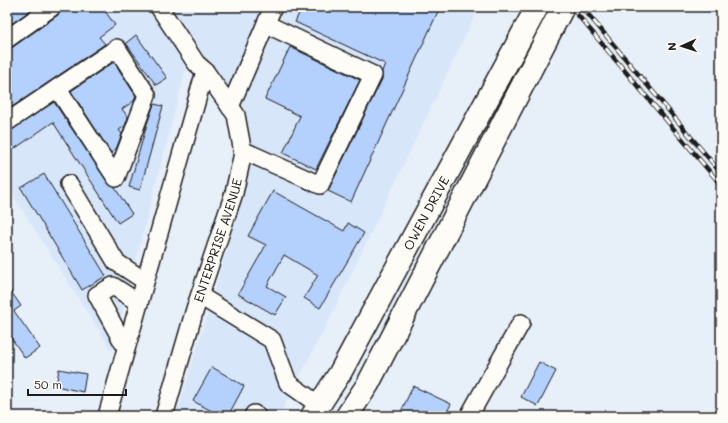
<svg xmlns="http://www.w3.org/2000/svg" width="728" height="423" font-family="Mali,sans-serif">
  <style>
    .built { fill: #d8e6fa }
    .building { fill: #b4d0fd; stroke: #1c1c1c }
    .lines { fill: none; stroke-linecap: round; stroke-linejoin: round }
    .minor-casing { stroke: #1c1c1c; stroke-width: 20 }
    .highway-casing { stroke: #1c1c1c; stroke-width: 25 }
    .minor { stroke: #fdfcf7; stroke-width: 17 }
    .highway { stroke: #fdfcf7; stroke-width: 22 }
    .rail-casing { stroke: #1c1c1c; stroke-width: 4.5 }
    .rail { stroke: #fdfcf7; stroke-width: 3; stroke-dasharray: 9; stroke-linecap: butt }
    .labels { text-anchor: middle; stroke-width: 3; stroke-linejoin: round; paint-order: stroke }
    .street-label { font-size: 13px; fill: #1c1c1c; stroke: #fdfcf7 }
  </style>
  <rect width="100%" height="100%" fill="#e7eff9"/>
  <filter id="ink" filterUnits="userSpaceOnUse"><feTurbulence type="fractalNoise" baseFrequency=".025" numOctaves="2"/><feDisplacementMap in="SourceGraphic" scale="8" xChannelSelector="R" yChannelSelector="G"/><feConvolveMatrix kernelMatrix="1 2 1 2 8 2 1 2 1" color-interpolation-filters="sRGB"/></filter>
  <g filter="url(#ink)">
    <!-- built -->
    <polygon class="built" points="7,7 479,7 334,310 279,416 176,416 227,249 250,163 249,133 244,109 193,42 112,351 7,186"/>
    <!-- building -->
    <g class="building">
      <polygon points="16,7 35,7 7,27 7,13"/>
      <polygon points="62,7 102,7 115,25 99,37 105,44 9,109 7,106 7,49 13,47 58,15 61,11"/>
      <polygon points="302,7 440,7 351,202 328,191 382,79 382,71 385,64 295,22"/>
      <polygon points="136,35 167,78 156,85 126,43"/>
      <polygon points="290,47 360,80 316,169 283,153 300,116 265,99"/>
      <polygon points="114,62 136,96 134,101 122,109 128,117 125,126 119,130 122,134 116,149 111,153 71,91"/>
      <polygon points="54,102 108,183 115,188 132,214 118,223 53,122 7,154 7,133"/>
      <polygon points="154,104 163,106 140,190 129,187 147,124"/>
      <polygon points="44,174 106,276 82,290 21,188"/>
      <polygon points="273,191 344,231 348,223 364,233 320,308 304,298 318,275 284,255 267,286 286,297 275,315 238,294 266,245 248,236"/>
      <polygon points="7,286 21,306 14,311 40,348 25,358 7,332"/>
      <polygon points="539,362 556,371 538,406 521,397"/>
      <polygon points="212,367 244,386 228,416 221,416 193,401"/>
      <polygon points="59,369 86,374 83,392 56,386"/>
      <polygon points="413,386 451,404 445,416 399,416"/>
    </g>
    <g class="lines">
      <defs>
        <g id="minor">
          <polyline points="7,39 52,7"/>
          <polyline points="230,107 273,7"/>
          <polyline points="7,122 117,48 147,95 116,178 57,88"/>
          <polyline points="242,150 320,185 373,75 266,24"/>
          <polyline points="69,184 116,262 145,281"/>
          <polyline points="200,296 272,340 288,383 319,405"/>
          <polyline points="126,348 97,295 113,286 139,303"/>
          <polyline points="107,416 205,71 196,63 159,7"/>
          <path id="s1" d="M164,416L195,309L234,193L243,153L236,115L205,71"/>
          <polyline points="253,416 254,414 257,416"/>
          <polyline points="469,416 521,323"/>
        </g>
        <g id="highway">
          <path id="s2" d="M312,416L340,373L537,7"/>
          <polyline points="347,416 368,384 563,7"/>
        </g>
      </defs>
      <!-- minor casing -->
      <use href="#minor" class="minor-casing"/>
      <!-- highway casing -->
      <use href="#highway" class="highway-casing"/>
      <!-- minor -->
      <use href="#minor" class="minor"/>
      <!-- highway -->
      <use href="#highway" class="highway"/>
      <defs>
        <g id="rail">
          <polyline points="571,7 721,185"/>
          <polyline points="582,7 721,173"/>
        </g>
      </defs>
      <!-- rail casing -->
      <use href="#rail" class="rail-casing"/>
      <!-- rail -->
      <use href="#rail" class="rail"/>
    </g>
  </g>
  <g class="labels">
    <!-- street labels -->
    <g class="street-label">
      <text dy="5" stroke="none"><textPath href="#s2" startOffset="233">OWEN DRIVE</textPath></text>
      <text dy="5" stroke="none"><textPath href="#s1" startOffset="184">ENTERPRISE AVENUE</textPath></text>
    </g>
  </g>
  <!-- margin -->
  <rect width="728" height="423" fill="none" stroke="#fdfcf7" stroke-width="24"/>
  <rect x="12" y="12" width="704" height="399" fill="none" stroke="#1c1c1c" stroke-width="1.5" filter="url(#ink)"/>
  <!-- north arrow -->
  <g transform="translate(682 46) rotate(267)" stroke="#fdfcf7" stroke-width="3" paint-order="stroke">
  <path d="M0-3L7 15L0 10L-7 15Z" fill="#1c1c1c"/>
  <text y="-6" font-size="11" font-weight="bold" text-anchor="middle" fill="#1c1c1c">N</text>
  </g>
  <!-- scale -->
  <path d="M28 389v6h98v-6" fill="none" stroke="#1c1c1c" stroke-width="2"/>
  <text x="34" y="389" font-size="12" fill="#1c1c1c" stroke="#fdfcf7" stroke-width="3" paint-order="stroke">50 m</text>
</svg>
